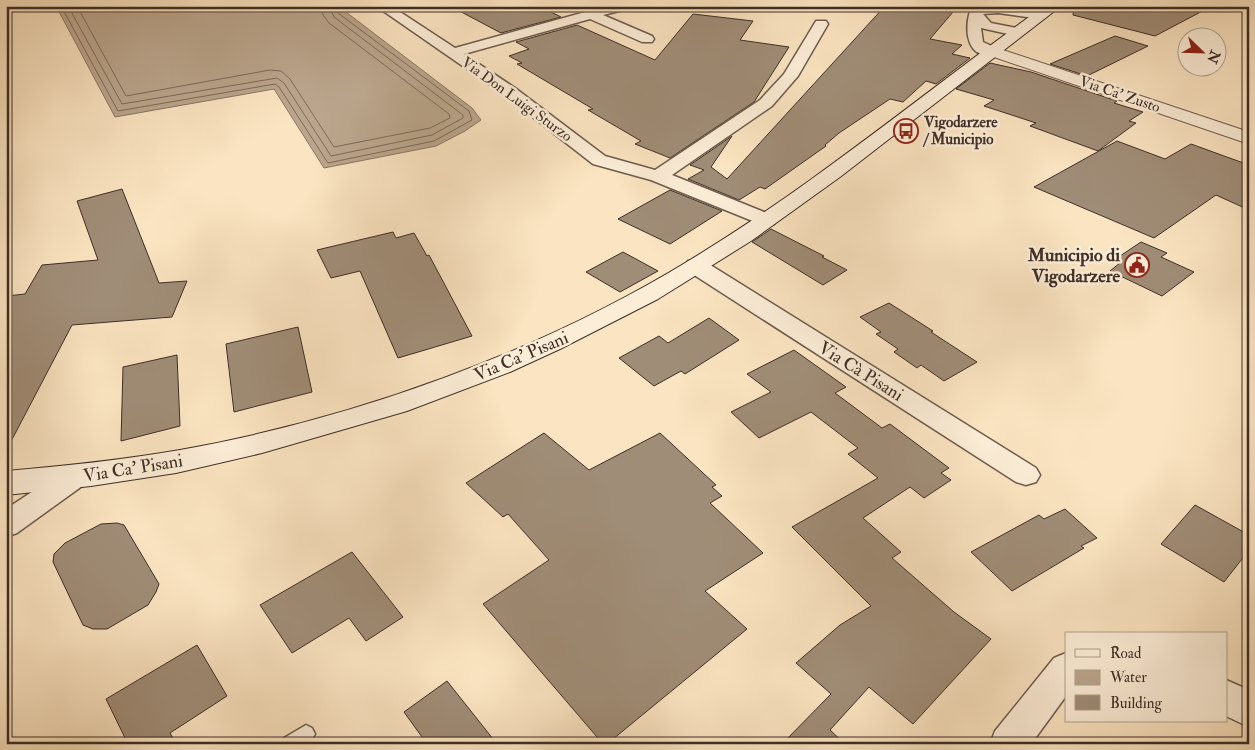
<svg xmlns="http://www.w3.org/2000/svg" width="1255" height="750" font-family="'IM FELL Double Pica',serif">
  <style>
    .water { fill: #bba68d; stroke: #897664 }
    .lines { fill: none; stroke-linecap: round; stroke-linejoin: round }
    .shore { stroke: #7c6a5a; stroke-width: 1 }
    .building { fill: #a08d77; stroke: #3e2e27 }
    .service-casing { stroke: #6d5c4e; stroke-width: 3 }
    .minor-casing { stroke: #6d5c4e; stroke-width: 3 }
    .tertiary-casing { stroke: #6d5c4e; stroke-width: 2 }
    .secondary-casing { stroke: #3e2e27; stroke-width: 2 }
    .service { fill: #fcedd7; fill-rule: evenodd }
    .minor { fill: #fcedd7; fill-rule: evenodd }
    .tertiary { fill: #fcedd7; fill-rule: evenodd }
    .secondary { fill: #fcedd7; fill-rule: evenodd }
    .labels { text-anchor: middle; stroke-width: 5; stroke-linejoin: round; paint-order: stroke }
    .far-street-label { font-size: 15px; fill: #3e2e27; stroke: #fcedd7 }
    .far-poi-label { font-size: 15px; font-weight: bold; fill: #3e2e27; stroke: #fcedd7; text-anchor: start }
    .poi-label { font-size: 18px; font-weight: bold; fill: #3e2e27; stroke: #fcedd7; text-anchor: end }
    .street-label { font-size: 18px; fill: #3e2e27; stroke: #fcedd7 }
  </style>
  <rect width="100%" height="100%" fill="#fbe4c1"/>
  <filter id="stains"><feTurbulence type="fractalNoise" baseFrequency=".004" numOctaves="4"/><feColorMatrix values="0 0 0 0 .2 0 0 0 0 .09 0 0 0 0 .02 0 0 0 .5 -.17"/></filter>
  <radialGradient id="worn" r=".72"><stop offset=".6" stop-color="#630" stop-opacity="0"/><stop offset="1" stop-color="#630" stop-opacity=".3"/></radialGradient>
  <!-- water -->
  <polygon class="water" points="56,6 338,6 472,108 481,120 465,131 436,146 324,168 274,89 115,117"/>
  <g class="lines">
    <!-- shore -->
    <g class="shore">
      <polyline points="61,6 118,111 275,84 279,87 328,163 434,141 472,120 469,111 338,13 336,6"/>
      <polyline points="68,6 122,104 277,78 284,83 331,156 432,135 463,118 463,115 334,17 329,6"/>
      <polyline points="77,6 126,96 270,70 281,71 290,79 334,147 430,128 450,118 449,114 329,23 323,15 322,6"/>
    </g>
  </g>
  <!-- building -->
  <g class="building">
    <polygon points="450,6 539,6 561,17 501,33"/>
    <polygon points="885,6 920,6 953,12 930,39 962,45 952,54 970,58 936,84 926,81 903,102 890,99 839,133 825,145 826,146 765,189 760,187 739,200 688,179 704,170 690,165 732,136 711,167 727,179"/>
    <polygon points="1074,6 1212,6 1155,36 1073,15"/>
    <polygon points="693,14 753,21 740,40 789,47 754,102 670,158 635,144 641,141 588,110 593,109 517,64 522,63 509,56 529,49 516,42 577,25 655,60"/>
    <polygon points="1115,36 1148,46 1087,76 1050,64"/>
    <polygon points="990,63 1031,72 1117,101 1114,103 1143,112 1129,121 1136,123 1098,151 1030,126 1036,123 984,106 994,100 956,89"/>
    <polygon points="1117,141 1165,159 1191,144 1249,165 1249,210 1216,195 1154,238 1034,187"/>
    <polygon points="122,189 159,283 187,281 172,317 72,325 6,451 6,296 25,294 42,265 98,260 77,201"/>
    <polygon points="670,190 722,211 670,244 618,219"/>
    <polygon points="771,229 824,256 822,257 847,270 823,285 752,242"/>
    <polygon points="393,232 396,238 414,233 427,256 429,255 472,336 398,358 360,271 331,278 317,250"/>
    <polygon points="1141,242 1167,253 1161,257 1194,272 1162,296 1110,271 1120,263 1114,260"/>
    <polygon points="623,252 658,271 620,292 586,272"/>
    <polygon points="889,303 933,331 931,332 977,362 944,381 921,365 917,368 894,352 898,349 876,334 881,332 860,317"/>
    <polygon points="709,318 739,340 685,374 681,371 654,386 619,358 659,336 668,343"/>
    <polygon points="298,327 312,392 234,412 226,344"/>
    <polygon points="794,350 846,387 835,393 882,428 890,424 949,468 941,473 951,480 924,498 910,487 863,518 901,552 892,558 954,612 991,639 913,724 869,687 830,730 845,744 782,744 831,694 796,663 840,625 871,606 792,527 878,478 848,454 858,448 811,412 759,438 731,412 771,392 747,374"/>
    <polygon points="177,355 180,426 121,441 123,367"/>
    <polygon points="544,433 589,470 660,433 716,485 712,487 722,496 710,503 763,553 705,591 747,629 607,744 603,744 483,604 549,560 508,514 503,517 466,483"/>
    <polygon points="1195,505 1249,535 1249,550 1224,582 1161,544"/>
    <polygon points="1065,509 1097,538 1081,546 1084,548 1012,591 971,552 1039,515 1044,519"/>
    <polygon points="117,523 124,525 159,584 156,592 148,605 107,629 93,629 83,625 53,562 54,554 65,543 101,524"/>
    <polygon points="352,552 403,617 366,641 349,618 292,653 260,605"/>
    <polygon points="197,645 227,696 170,733 176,744 128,744 106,699"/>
    <polygon points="447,681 497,744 427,744 404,712"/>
  </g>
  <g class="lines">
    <defs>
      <path id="service" d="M306,725L312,728L315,734C309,748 295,744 282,744L284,738Z"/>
      <g id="minor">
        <polygon points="376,6 391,6 455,48 607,6 629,6 628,9 603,15 652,36 654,39 652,42 642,42 590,19 464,54 515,88 605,156 655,170 760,100 784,74 816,21 826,21 828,24 798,76 772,106 672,175 774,216 777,220 774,224 767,226 760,224 651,180 593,164 503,94"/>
        <path d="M986,6C998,6 1040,6 1048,15L1041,19L998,13L983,14L991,23L1022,29L1024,32L1017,36L981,28L983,42L996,48L998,51L996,54C967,61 964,31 970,11L972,8Z"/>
        <polygon points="696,260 704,261 1036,468 1040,475 1036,482 1026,485 1016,482 688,271 685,266 688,261"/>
        <polygon points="75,466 85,470 89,477 85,484 17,533 6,537 6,509 65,470"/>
        <polygon points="1066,653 1066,696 1031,744 990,744 995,731 1054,658"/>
        <polygon points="1226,680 1249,690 1249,727 1226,716"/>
      </g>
      <polygon id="tertiary" points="991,46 1249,132 1249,144 985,54 983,51 985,48"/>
      <path id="secondary" d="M1044,6H1061L840,177L751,241L658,299L560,349L510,372L407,411L262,453L176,473L91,486L6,495V471C64,466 122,460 180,450C354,419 538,353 690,260C814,185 926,91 1044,6Z"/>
    </defs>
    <!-- service casing -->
    <use href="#service" class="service-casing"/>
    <!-- minor casing -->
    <use href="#minor" class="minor-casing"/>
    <!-- tertiary casing -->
    <use href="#tertiary" class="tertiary-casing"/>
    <!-- secondary casing -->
    <use href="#secondary" class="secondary-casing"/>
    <!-- service -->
    <use href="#service" class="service"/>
    <!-- minor -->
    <use href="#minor" class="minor"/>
    <!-- tertiary -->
    <use href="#tertiary" class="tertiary"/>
    <!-- secondary -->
    <use href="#secondary" class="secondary"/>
  </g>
  <!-- icons -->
  <defs>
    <symbol id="bus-ring" viewBox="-11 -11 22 22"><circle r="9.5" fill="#fcedd7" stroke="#8f2418" stroke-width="1.5"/><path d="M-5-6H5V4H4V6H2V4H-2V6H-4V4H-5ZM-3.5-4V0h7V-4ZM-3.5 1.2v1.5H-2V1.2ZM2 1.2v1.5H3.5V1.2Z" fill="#8f2418"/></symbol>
    <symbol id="civic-ring" viewBox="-11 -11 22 22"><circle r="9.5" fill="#fcedd7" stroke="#8f2418" stroke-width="1.5"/><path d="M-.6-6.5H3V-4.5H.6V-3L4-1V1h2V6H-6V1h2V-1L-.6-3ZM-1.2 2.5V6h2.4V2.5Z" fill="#8f2418"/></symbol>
  </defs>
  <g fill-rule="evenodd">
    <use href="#bus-ring" x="892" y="117" width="28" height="28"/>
    <use href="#civic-ring" x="1123" y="251" width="28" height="28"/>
  </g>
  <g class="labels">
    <!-- far-street labels -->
    <g class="far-street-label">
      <text transform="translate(1120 94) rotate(19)" y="5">Via Ca' Zusto</text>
      <text transform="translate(517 99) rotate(36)" y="5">Via Don Luigi Sturzo</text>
    </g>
    <!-- far-poi labels -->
    <g class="far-poi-label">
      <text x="924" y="127">Vigodarzere<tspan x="924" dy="17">/ Municipio</tspan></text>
    </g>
    <!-- poi labels -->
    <g class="poi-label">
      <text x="1120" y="261">Municipio di<tspan x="1120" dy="21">Vigodarzere</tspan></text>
    </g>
    <!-- street labels -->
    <g class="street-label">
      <text transform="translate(521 356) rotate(-23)" y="6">Via Ca' Pisani</text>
      <text transform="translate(861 371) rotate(32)" y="6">Via Cà Pisani</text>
      <text transform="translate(133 468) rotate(-9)" y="6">Via Ca' Pisani</text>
    </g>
  </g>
  <!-- margin -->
  <rect width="1255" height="750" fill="none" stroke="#fbe4c1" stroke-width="25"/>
  <rect x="8" y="8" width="1240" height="735" fill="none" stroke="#3e2e27" stroke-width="2.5"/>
  <rect x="12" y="12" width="1230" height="725" fill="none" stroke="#3e2e27"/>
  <!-- legend -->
  <rect x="1065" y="632" width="162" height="90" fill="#fcedd7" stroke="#b0a191"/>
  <rect x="1075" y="649" width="25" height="8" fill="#fcedd7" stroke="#b0a191"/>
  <text x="1110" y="658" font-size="15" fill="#3e2e27">Road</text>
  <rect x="1075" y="670" width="25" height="15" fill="#bba68d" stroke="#b0a191"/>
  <text x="1110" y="682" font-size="15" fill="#3e2e27">Water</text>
  <rect x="1075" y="695" width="25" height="15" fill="#a08d77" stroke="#b0a191"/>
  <text x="1110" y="708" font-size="15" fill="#3e2e27">Building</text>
  <!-- north arrow -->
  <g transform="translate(1202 52) rotate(113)"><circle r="24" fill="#fcedd7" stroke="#b0a191"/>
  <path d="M0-4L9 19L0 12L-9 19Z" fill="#8f2418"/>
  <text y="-8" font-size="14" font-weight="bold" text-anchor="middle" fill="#3e2e27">N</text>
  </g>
  <rect width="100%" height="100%" filter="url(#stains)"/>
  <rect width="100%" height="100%" fill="url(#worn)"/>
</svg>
